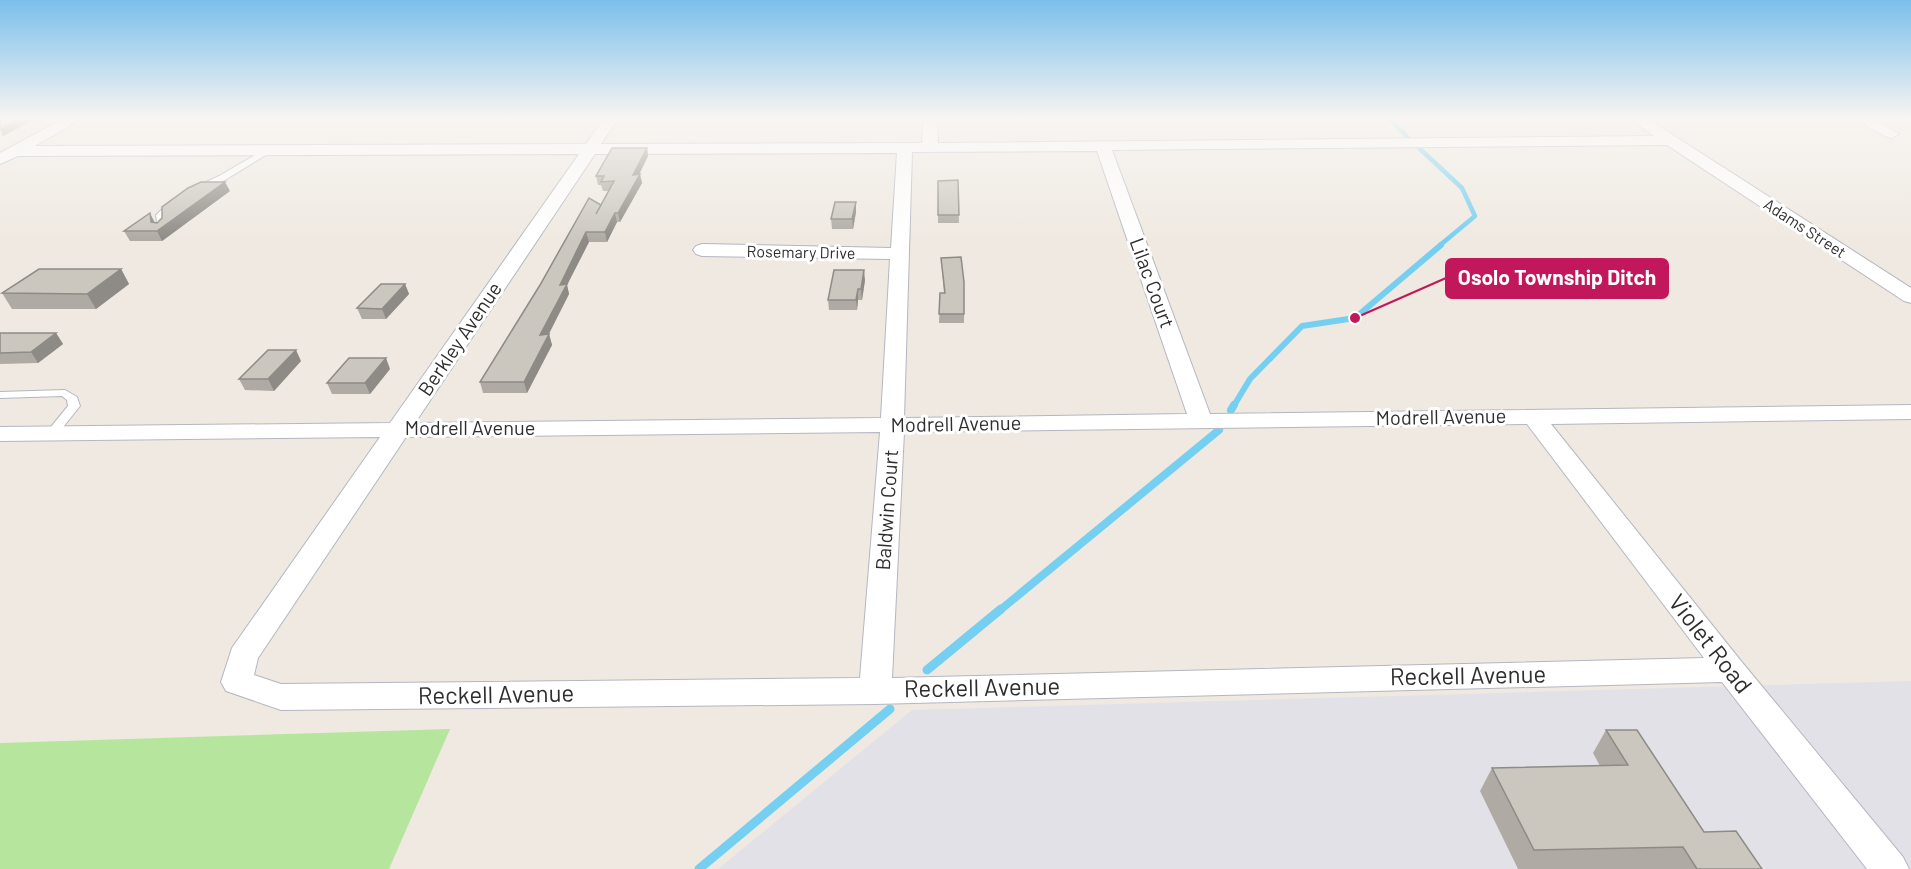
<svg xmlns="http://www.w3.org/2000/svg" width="1911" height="869" font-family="Barlow,sans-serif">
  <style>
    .industrial { fill: #e3e1e8 }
    .green { fill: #b6e59e }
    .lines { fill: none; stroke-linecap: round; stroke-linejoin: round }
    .stream-far3 { stroke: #75cff0; stroke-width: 4.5 }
    .stream-far2 { stroke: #75cff0; stroke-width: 6 }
    .stream-far1 { stroke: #75cff0; stroke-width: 8 }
    .stream { stroke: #75cff0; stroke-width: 9 }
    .service-casing { stroke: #b4b7c1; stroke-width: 2 }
    .minor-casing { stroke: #b4b7c1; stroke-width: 2 }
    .service { fill: #fff; fill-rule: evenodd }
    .minor { fill: #fff; fill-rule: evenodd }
    .wall { fill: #afaba4 }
    .shaded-wall { fill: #8e8b86 }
    .building { fill: #cbc7bf; stroke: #8e8b86; stroke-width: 1.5 }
    .labels { text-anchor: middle; stroke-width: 6; stroke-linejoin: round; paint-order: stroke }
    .far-street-label { font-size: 16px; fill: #2e2e2e; stroke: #fff }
    .street-label { font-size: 20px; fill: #2e2e2e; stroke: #fff }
    .near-street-label { font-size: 24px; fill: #2e2e2e; stroke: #fff }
    .leader { fill: none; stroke: #c2185b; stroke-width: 2 }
    .callout-dot { fill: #c2185b; stroke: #fff; stroke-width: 2 }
    .callout { fill: #c2185b; stroke: #c2185b; stroke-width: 2 }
    .callout-label { font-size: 21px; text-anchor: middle; font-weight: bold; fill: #fff }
  </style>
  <rect width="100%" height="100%" fill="#efe9e1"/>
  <!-- industrial -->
  <polygon class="industrial" points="1911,681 1911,869 718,869 912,710"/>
  <!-- green -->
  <polygon class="green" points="450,729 389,869 0,869 0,743"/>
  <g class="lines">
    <!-- stream-far3 -->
    <g class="stream-far3">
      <polyline points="1390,119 1410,140"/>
      <polyline points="1419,148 1462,188 1475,216 1439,246"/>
    </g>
    <!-- stream-far2 -->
    <polyline class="stream-far2" points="1233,407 1250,379 1302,326 1355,318 1441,245"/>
    <!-- stream-far1 -->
    <g class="stream-far1">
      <polyline points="1231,410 1234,405"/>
      <polyline points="999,611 1219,430"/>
    </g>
    <!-- stream -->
    <g class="stream">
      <polyline points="927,670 1001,609"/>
      <polyline points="699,869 890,709"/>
    </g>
    <defs>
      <g id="service">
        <polygon points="267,148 274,150 225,180 200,190 193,188 219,176"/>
        <polygon points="172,200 179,202 164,216 164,230 158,230 156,215"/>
        <polygon points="65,390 77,397 80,406 56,436 52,437 46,433 68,406 67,400 62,396 0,398 0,392"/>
      </g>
      <g id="minor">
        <path d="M63,119H81L35,146L586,144L604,119H618L601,144L922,143L923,119H937L938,143L1654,136L1631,119H1648L1911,288V303L1904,301L1667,145L1112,150L1210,414L1911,405V419L1551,424L1741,661L1903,857L1909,869H1867L1722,682L875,704L281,710L226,691L221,682L232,648L380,437L0,441V427L390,423L579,154L18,156L0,164V153ZM1097,151L1187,414L904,418L912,152ZM897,153L891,248L702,244L696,246L693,250L696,254L702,256L890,259L881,418L415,423L595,154ZM1527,424L1704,658L892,678L904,432ZM880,432L860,678L281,684L254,675L258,658L406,437Z"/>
        <polygon points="1855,119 1873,119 1899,134 1892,138 1887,137"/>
      </g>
    </defs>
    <!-- service casing -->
    <use href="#service" class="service-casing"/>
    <!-- minor casing -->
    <use href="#minor" class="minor-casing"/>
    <!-- service -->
    <use href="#service" class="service"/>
    <!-- minor -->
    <use href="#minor" class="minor"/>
  </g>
  <!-- wall -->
  <g class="wall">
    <polygon points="647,148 648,156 639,174 642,183 620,222 617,222 607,242 589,242 567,285 569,294 549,334 552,345 527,393 483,393 480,382 601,205 609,191 603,191 601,185 598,185 596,176"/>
    <polygon points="958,180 959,223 938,223 938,181"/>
    <polygon points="230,191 162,241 130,241 124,231 157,223"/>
    <polygon points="856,202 856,212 853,229 832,229 831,219"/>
    <polygon points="941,258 964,282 964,323 939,323 940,293 944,293"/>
    <polygon points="121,269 129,284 96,309 12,309 2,293"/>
    <polygon points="865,280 862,300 858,300 857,310 829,310 828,300"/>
    <polygon points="405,284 409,294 386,319 362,319 357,308"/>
    <polygon points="0,333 56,333 63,344 38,363 0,364"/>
    <polygon points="301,361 274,391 245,390 239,379"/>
    <polygon points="390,369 370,394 332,394 327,383"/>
    <polygon points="1606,730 1704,832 1762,869 1518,869 1480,791 1492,768 1600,766 1593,753"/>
  </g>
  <!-- shaded-wall -->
  <g class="shaded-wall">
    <polygon points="19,119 36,119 3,136 0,129"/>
    <polygon points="647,148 648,156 635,183 633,175"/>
    <polygon points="640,174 642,183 620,222 618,213"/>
    <polygon points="225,182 230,191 162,241 157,231"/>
    <polygon points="856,202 856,212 853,229 852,219"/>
    <polygon points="150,213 155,223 151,222"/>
    <polygon points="615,213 617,222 607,242 605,232"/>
    <polygon points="586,232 589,242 567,285 569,294 543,345 540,335 560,285"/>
    <polygon points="121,269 129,284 96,309 87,294"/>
    <polygon points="864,270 865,280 862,300 861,289"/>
    <polygon points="405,284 409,294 386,319 382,309"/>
    <polygon points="858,289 858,300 857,310 856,300"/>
    <polygon points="56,333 63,344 38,363 31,352"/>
    <polygon points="549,334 552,345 527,393 524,382"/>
    <polygon points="296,350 301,361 274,391 268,379"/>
    <polygon points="386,358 390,369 370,394 365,383"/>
  </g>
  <!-- building -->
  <g class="building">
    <polygon points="0,119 19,119 0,129"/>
    <polygon points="612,148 647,148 633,175 640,174 618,213 615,213 605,232 586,232 560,285 567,284 540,335 549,334 524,382 480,382 540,285 589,198 601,205 596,214 614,181 601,182 604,176 596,176"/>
    <polygon points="958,180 959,215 938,215 938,181"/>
    <polygon points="201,182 225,182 157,231 124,231 150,213 151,222 157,223 162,218 162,207 188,188"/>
    <polygon points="835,202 856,202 852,219 831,219"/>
    <polygon points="961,257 964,282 964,314 939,314 940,293 945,293 941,258"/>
    <polygon points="39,269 121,269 87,294 2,293"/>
    <polygon points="834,270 864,270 861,289 858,289 856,300 828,300"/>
    <polygon points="381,284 405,284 382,309 357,308"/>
    <polygon points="0,333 56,333 31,352 0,353"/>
    <polygon points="268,350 296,350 268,379 239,379"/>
    <polygon points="349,358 386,358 365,383 327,383"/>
    <polygon points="1606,730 1637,730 1704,832 1736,831 1762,869 1697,869 1683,847 1534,850 1492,768 1628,765"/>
  </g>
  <!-- sky -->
  <linearGradient id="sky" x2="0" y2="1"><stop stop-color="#7abfeb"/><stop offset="0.49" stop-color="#f8f5f2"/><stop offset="1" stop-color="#f8f5f2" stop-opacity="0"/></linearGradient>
  <rect width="1911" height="241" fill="url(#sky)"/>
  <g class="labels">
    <!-- far-street labels -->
    <g class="far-street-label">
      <text transform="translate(1805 228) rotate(33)" y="6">Adams Street</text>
      <text transform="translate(801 252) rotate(1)" y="6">Rosemary Drive</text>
    </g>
    <!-- street labels -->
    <g class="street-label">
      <text transform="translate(1152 283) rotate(70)" y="7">Lilac Court</text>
      <text transform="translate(460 339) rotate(-56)" y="7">Berkley Avenue</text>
      <text transform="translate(1441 417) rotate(-1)" y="7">Modrell Avenue</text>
      <text transform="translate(956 424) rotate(-1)" y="7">Modrell Avenue</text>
      <text x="470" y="435">Modrell Avenue</text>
      <text transform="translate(887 510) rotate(-86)" y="7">Baldwin Court</text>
    </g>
    <!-- near-street labels -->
    <g class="near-street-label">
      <text transform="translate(1710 644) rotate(52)" y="8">Violet Road</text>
      <text transform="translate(1468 676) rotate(-1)" y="8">Reckell Avenue</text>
      <text transform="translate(982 688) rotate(-1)" y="8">Reckell Avenue</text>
      <text transform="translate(496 695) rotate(-1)" y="8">Reckell Avenue</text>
    </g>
  </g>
  <!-- callouts -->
  <path class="leader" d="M1355 318L1446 278"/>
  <circle class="callout-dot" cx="1355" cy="318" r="6"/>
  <rect class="callout" x="1446" y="259" width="222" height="39" rx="6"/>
  <g class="callout-label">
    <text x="1557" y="285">Osolo Township Ditch</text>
  </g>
</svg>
